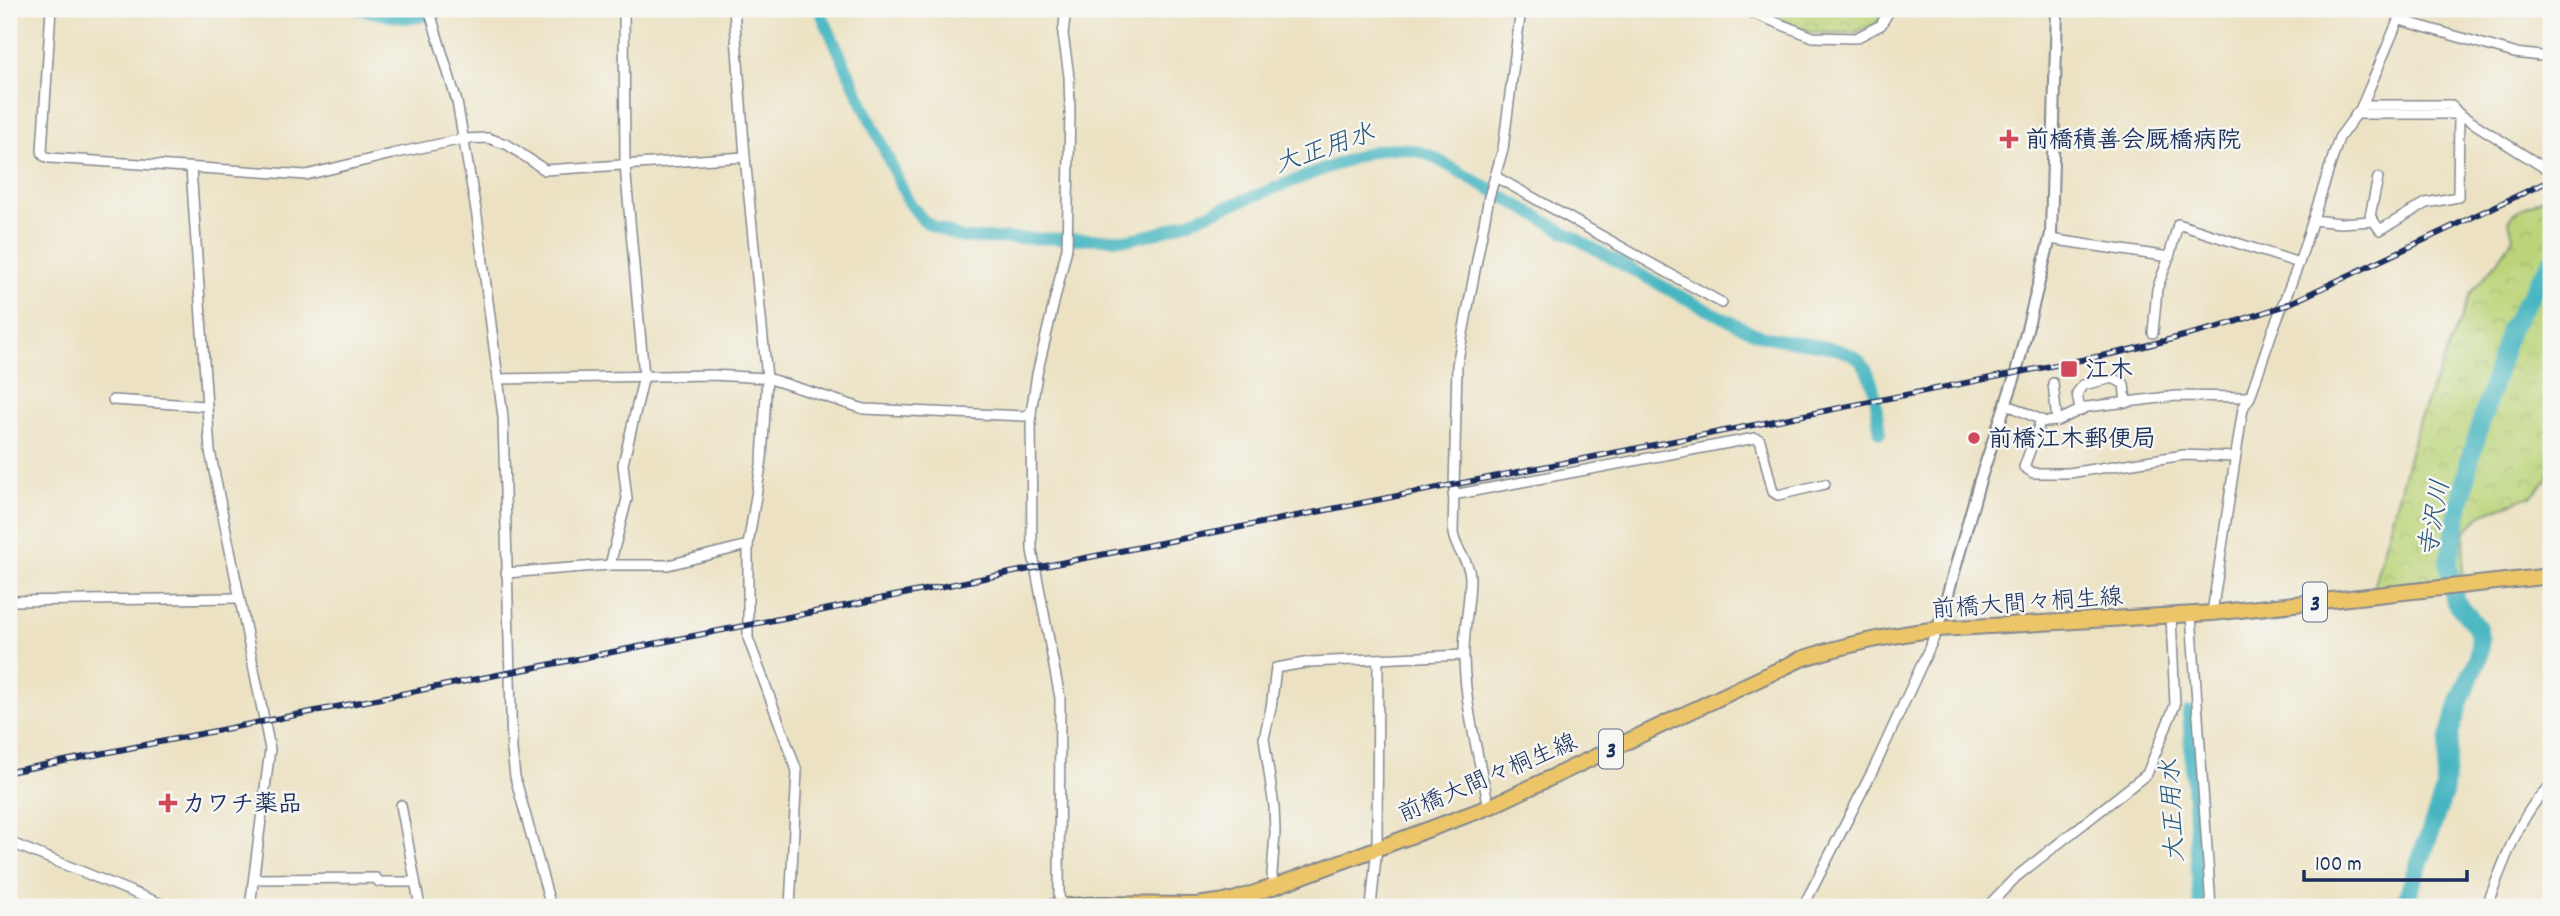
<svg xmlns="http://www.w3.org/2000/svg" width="2560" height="916" font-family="Dekko,'Klee One',sans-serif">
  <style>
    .park { fill: url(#park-crowns); stroke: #6b826c; stroke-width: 2 }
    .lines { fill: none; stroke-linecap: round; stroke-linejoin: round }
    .canal { stroke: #47b6c1; stroke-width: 12 }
    .river { stroke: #47b6c1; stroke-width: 19 }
    .minor-casing { stroke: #848890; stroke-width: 12 }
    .tertiary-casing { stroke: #848890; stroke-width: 14 }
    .primary-casing { stroke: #848890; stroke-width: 18 }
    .minor { stroke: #fff; stroke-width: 9 }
    .tertiary { stroke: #fff; stroke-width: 10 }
    .primary { stroke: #ecc569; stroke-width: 14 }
    .rail-casing { stroke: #1b2f5e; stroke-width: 6 }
    .rail { stroke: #f6f6f2; stroke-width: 3.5; stroke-dasharray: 10; stroke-linecap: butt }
    .poi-dot { fill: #d1495b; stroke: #f6f6f2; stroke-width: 2.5 }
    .labels { text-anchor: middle; stroke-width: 5; stroke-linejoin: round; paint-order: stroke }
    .shield { fill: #f6f6f2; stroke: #5d6b8a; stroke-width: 2 }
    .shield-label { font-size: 23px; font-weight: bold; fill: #1b2f5e }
    .poi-label { font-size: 24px; font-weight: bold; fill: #1b2f5e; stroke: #f6f6f2; text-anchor: start }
    .street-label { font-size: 24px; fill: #1b2f5e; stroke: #f6f6f2 }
    .water-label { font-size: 26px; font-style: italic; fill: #28587c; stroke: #f6f6f2 }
  </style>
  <defs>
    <pattern id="park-crowns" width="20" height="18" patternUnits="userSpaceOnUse" patternTransform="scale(1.75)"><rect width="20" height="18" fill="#bbd479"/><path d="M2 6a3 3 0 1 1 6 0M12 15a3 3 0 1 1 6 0" fill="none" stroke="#a0b66b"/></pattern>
  </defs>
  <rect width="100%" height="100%" fill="#f6f6f2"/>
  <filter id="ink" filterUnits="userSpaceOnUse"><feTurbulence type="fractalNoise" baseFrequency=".0143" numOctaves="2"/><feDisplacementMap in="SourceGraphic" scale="14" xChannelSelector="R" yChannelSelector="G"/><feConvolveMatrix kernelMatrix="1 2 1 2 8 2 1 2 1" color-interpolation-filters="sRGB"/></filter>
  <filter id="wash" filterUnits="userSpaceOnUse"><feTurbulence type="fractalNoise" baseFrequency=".00686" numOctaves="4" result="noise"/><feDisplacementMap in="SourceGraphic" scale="28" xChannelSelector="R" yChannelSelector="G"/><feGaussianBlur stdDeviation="1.57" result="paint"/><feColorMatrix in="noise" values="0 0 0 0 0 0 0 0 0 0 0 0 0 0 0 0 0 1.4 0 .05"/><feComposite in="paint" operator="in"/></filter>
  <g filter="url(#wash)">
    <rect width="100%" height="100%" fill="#ece2c3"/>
    <!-- park -->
    <g class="park">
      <polygon points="1752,9 1886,9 1878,23 1854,33 1814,33"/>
      <polygon points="2551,194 2551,444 2548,479 2531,496 2480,515 2465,532 2462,576 2373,588 2419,420 2471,293 2498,261 2513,238 2509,221 2514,213"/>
    </g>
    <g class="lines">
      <!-- canal -->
      <g class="canal">
        <path d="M358,9C381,13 417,27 437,9"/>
        <path d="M819,9L908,201L922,219L932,226L962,238L1130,239L1158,233L1366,153C1389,147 1407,146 1429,155C1536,214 1641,279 1750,331C1780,346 1841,340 1861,362C1877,380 1876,411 1880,433"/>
        <polyline points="2188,712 2199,907"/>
      </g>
      <!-- river -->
      <polyline class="river" points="2404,907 2444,792 2450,733 2460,700 2478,659 2480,640 2477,627 2455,601 2448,565 2469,462 2510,328 2551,262"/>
    </g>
  </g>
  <g filter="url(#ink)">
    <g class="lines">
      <defs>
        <g id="minor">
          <polyline points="51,9 42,151 44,156 50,158 306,175 392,154 463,139 488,138 508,145 545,170 745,157"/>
          <polyline points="429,9 457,102 477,216 503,417 512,751 515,777 551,907"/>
          <polyline points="734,9 745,157 767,378 762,459 748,545 748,638 797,771 790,907"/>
          <polyline points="1742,9 1813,37 1856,38 1881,25 1890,9"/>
          <polyline points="2400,20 2514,53 2551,57"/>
          <polyline points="2362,105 2451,105 2459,114 2543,167"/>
          <polyline points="2356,114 2459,114"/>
          <polyline points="191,168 210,451 270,749 250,907"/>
          <polyline points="1496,177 1722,303"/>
          <polyline points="2378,178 2370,216 2380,230 2426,203 2458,197 2459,114"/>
          <polyline points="2313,220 2340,223 2373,221"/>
          <polyline points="2050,239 2169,257"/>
          <polyline points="2153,333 2157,289 2169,257 2178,224 2299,263"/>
          <polyline points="498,379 711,375 767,378 864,409 1024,416 1031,413"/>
          <polyline points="2053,383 2057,421"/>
          <polyline points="113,400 206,406"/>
          <polyline points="2006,404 2046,422 2057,421 2087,407 2176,396 2250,397"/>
          <polyline points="2080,411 2077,393 2083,385 2113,378 2124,384 2126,403"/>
          <polyline points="2041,420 2024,467 2033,473 2069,473 2184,455 2235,457"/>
          <polyline points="1453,495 1755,438 1760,440 1773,492 1778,495 1825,484"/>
          <polyline points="610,565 627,499 623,464 644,376 625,165 624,9"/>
          <polyline points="506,573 610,565 668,565 748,545"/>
          <polyline points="9,601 239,598"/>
          <polyline points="2212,613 2243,408 2250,397 2272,332 2299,263 2339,138 2361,108 2403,9"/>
          <polyline points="2191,614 2211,907"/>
          <polyline points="401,805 420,907"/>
          <path d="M1489,807C1479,758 1465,707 1464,658C1463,631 1470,604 1470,578C1470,561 1455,550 1453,533L1457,365L1489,197L1503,149L1521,9"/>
          <polyline points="9,842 169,907"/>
          <polyline points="255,879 376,878 379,882 415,882"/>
          <polyline points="1273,887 1272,874 1275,833 1274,807 1264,738 1271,708 1276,668 1310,662 1463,655"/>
          <polyline points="231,907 249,907"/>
          <polyline points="1062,907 1059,896 1060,698 1032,550 1031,413 1037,374 1067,248 1070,112 1069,76 1063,34 1066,9"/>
          <polyline points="1371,907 1377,847 1378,659"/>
          <polyline points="1803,907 1875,766 1938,629"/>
          <polyline points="1987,907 2016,877 2147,774 2175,705 2171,616"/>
          <path d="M2486,907C2502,869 2519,812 2551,785"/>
        </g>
        <polyline id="tertiary" points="1938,629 1980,480 2016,373 2051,234 2057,9"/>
        <path id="primary" d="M1053,907L1101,904L1196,905L1233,900L1273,887L1489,807L1801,659C1847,644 1891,635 1938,629L2212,613L2551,576"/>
      </defs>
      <!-- minor casing -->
      <use href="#minor" class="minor-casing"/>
      <!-- tertiary casing -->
      <use href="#tertiary" class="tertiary-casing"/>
      <!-- primary casing -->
      <use href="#primary" class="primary-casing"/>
      <!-- minor -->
      <use href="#minor" class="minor"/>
      <!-- tertiary -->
      <use href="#tertiary" class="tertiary"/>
      <!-- primary -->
      <use href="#primary" class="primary"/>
      <defs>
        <polyline id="rail" points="9,772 2121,352 2219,327 2284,306 2551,180"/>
      </defs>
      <!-- rail casing -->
      <use href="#rail" class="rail-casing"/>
      <!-- rail -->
      <use href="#rail" class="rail"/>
    </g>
  </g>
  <!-- markers -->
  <g class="poi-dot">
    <path d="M2005.5 128.5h7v7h7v7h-7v7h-7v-7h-7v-7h7z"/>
    <rect x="2060" y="360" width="18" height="18" rx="3.5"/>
    <circle cx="1974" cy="438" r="7"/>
    <path d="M164.5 792.5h7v7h7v7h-7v7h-7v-7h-7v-7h7z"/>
  </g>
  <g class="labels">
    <!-- shield labels -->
    <g class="shield">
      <rect x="2303" y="582.5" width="24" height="39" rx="5"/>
      <rect x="1599" y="729.5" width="24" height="39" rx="5"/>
    </g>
    <g class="shield-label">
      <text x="2315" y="610">3</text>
      <text x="1611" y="757">3</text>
    </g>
    <!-- poi labels -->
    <g class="poi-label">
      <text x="2025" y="147">前橋積善会厩橋病院</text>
      <text x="2085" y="377">江木</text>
      <text x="1988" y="446">前橋江木郵便局</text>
      <text x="182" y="811">カワチ薬品</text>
    </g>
    <!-- street labels -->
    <g class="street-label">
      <text transform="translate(2027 602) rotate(-4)" y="8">前橋大間々桐生線</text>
      <text transform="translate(1487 777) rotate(-23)" y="8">前橋大間々桐生線</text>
    </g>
    <!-- water labels -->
    <g class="water-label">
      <text transform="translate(1324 147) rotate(-19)" y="9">大正用水</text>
      <text transform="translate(2433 518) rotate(-80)" y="9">寺沢川</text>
      <text transform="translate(2171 811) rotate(-93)" y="9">大正用水</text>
    </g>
  </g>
  <!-- margin -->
  <rect width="2560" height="916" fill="none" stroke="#f6f6f2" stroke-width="35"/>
  <!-- scale -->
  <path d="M2304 870v10h163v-10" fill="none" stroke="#1b2f5e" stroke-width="3.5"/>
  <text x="2315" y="870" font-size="21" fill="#1b2f5e" stroke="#f6f6f2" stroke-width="5" paint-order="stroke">100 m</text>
</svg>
